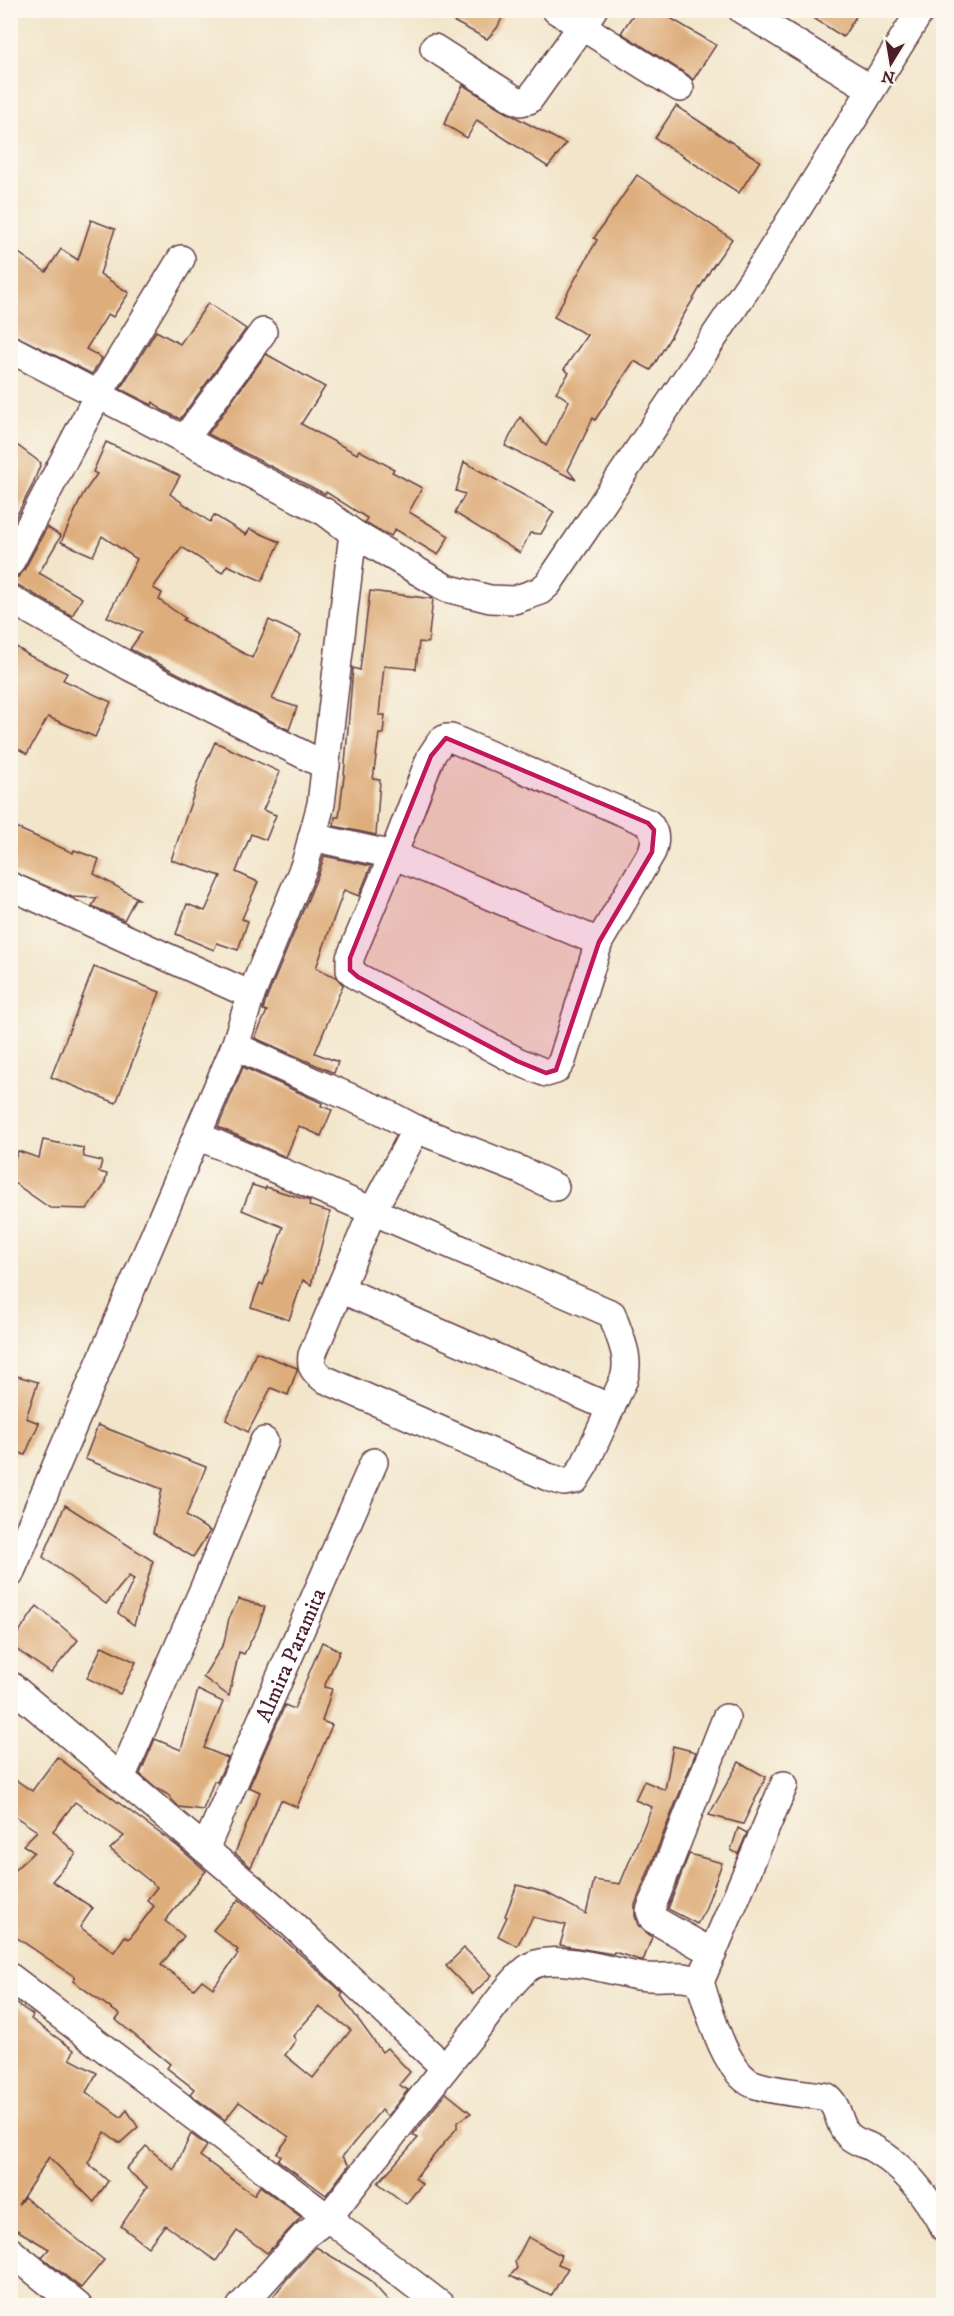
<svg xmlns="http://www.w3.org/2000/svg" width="954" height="2316" font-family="'IM FELL DW Pica',serif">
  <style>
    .building { fill: #dead7b; fill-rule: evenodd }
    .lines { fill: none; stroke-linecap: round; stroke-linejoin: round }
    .minor-casing { stroke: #633d43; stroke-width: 30 }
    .minor { stroke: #fff; stroke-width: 27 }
    .marked { fill: #c2185b; fill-opacity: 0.2; stroke: #c2185b; stroke-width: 4.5; stroke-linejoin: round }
    .labels { text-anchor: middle; stroke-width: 5; stroke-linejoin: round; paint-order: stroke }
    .street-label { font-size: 22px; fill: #4a1f2b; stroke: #fbf7ec }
  </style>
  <rect width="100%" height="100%" fill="#fbf7ec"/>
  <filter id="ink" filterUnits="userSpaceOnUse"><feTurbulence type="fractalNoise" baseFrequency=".0167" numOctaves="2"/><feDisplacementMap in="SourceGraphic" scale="12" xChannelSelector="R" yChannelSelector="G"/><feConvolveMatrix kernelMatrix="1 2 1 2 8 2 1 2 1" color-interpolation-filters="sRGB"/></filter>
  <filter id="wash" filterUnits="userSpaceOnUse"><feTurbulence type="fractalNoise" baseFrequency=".008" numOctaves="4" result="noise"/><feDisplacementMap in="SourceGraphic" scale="24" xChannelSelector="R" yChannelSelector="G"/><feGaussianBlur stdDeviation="1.35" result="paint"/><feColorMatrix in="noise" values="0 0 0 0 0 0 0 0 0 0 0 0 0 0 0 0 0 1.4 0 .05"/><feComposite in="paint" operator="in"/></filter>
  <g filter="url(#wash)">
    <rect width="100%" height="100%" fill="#f2e5ca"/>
    <g id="blocks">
      <!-- building -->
      <g class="building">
        <polygon points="432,10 506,10 497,28 487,39"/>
        <polygon points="636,10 657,10 716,45 693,80 688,75 621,33"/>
        <polygon points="801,10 860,10 843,37"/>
        <polygon points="463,85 506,112 566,144 548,167 477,120 467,138 444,124"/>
        <polygon points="676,106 760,161 739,193 655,138"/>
        <polygon points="637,175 732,239 711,269 651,370 634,361 595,420 593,418 568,470 576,480 505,446 520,417 546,446 569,401 556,392 569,373 564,369 587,335 554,317 597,240 594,238"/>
        <polygon points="91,220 115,229 100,274 129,293 113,317 108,314 86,349 102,358 92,374 10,333 10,247 46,272 61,249 78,260"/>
        <polygon points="208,303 246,329 180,419 162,410 153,402 152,405 120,389 156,331 180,344"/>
        <polygon points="266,354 325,387 301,424 357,454 359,450 394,469 392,472 422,488 409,512 449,536 438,555 395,529 391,536 377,529 365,522 367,518 326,492 325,494 208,434"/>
        <polygon points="10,440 41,463 32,486 10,528"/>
        <polygon points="106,442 180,476 170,494 210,522 214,515 246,535 250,529 280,542 262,581 227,565 222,573 182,547 153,588 162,593 159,600 185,618 183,620 252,658 269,620 301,635 272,699 297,707 289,730 130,649 142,632 107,617 137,559 102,536 93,556 61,542 83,494 97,474 93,472"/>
        <polygon points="464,462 554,512 541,534 530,533 520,553 455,513 465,494 456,491"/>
        <polygon points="47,527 61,536 39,573 82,598 72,616 18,585 10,583 10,579 18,577 24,570"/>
        <polygon points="370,591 433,599 428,643 419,642 416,669 384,666 379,715 385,715 383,734 379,734 373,779 380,780 376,835 334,826 335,817 339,817 344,776 353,668 360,670"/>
        <polygon points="10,643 30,656 67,673 63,680 111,702 95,737 48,717 27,754 10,744"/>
        <polygon points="215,742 280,772 263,810 276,815 266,840 251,834 236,872 258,882 242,919 248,921 238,950 217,943 214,950 176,934 187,904 205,911 221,876 171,860 200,776"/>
        <polygon points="10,825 73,853 74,850 99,859 94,874 139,899 135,899 124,920 92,906 97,898 72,897 10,871"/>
        <polygon points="324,856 371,866 359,896 344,890 316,968 336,977 343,985 315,1053 338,1062 334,1073 255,1038 267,1011 263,1010 266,1000 320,870"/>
        <polygon points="94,967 160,992 116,1103 51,1077"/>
        <polygon points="243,1067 322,1103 321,1106 332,1110 321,1136 299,1126 286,1157 218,1127"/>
        <polygon points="43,1140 83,1148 84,1157 102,1161 99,1172 107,1174 104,1186 87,1209 50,1208 10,1180 10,1173 18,1151 39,1158"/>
        <polygon points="252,1185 265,1189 266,1187 310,1201 309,1206 330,1212 311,1285 303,1280 289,1320 251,1307 260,1283 263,1285 283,1227 242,1210"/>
        <polygon points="256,1352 297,1368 297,1370 288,1395 271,1388 248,1432 226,1420 243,1385"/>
        <polygon points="10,1374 38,1382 26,1418 39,1423 25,1455 16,1451 15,1455 10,1454"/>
        <polygon points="98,1425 206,1467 186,1516 210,1531 193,1557 153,1533 162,1489 85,1459"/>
        <polygon points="65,1505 153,1561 134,1625 118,1613 134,1579 129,1576 106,1604 43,1557"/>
        <polygon points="239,1599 265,1607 258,1627 244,1654 239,1652 229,1696 203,1677 224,1643 229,1618"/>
        <polygon points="37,1606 78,1640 51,1673 10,1645"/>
        <polygon points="322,1642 340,1651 324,1687 332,1689 322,1721 332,1725 297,1807 281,1800 251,1867 235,1853 260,1792 249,1787 285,1705 294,1709"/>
        <polygon points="102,1646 136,1662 120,1694 87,1678"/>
        <polygon points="198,1690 223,1702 204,1748 228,1758 217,1782 214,1781 203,1810 179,1807 172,1800 170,1796 158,1789 140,1774 155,1739 181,1750"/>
        <polygon points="673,1746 696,1752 635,1905 635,1916 638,1925 652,1937 643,1961 614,1952 613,1954 560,1945 566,1925 533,1917 517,1946 498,1936 507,1917 505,1916 517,1885 547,1893 586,1914 594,1880 620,1884 652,1807 635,1800 644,1781 665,1790"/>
        <path d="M57,1757L177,1846L206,1871L165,1921L184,1936L161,1965L194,1989L202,1980L213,1988L238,1954L236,1952L238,1950L213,1930L239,1899L343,1993L341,1996L382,2052L387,2048L410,2072L399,2085L408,2090L387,2116L381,2110L342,2157L349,2165L326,2195L278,2160L281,2156L277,2153L289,2137L239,2102L225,2120L190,2094L194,2089L167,2068L170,2064L116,2020L120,2015L73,1981L75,1977L10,1933V1874L34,1852L23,1845L37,1831L10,1813V1776L32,1791ZM75,1802L124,1836L110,1849L157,1887L147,1900L154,1906L129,1939L125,1936L114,1952L80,1927L93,1908L52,1881L76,1854L53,1831ZM319,2007L351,2030L313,2078L285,2055L296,2040L293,2036Z"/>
        <polygon points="739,1762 766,1777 743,1824 709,1815"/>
        <polygon points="738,1828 747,1833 738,1854 731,1850"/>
        <polygon points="689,1854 722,1863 705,1910 697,1924 668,1909"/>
        <polygon points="464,1948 492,1975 473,1994 446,1966"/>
        <polygon points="10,1999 33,2015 31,2019 74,2050 70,2059 97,2073 86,2092 121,2117 127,2110 138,2127 120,2143 105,2132 88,2163 108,2181 94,2202 49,2157 18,2205 24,2197 104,2260 81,2288 42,2257 49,2249 10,2226"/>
        <polygon points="446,2093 471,2113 457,2123 457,2128 415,2178 422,2184 406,2204 378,2183 418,2138 413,2135"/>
        <polygon points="191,2134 207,2146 200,2156 254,2195 260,2186 301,2217 267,2253 237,2231 216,2261 165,2225 148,2247 121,2226 147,2187 126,2169 146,2146 174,2170"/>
        <polygon points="528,2237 561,2255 558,2264 568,2268 551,2296 510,2276 517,2268 515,2262"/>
        <polygon points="316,2247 369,2279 393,2306 266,2306 286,2280"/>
      </g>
    </g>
  </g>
  <g filter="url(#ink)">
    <use href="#blocks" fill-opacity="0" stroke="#633d43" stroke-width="1.5"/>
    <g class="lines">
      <defs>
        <g id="minor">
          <polyline points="556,10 680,88"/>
          <polyline points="742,10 871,89"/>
          <polyline points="434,48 514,99 521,102 529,100 593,10"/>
          <polyline points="10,349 299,499 325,512 353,533"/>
          <polyline points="184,440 263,332"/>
          <polyline points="10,563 98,395 181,259"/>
          <polyline points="10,599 130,667 326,766"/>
          <path d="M446,738H451L648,823C656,832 656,840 652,852L599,942L562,1061L556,1070L546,1073L517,1061L358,977L350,970V958L393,855L431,756L441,741Z"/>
          <polyline points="312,837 393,855 599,942"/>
          <polyline points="10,886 251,995"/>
          <polyline points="235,1046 314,1082 380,1110 416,1129 520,1170 555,1187"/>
          <path d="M198,1136L612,1314C619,1336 631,1356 624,1379L585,1464L575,1480L564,1482L548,1477L324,1379C315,1372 310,1368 312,1355L373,1210L416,1129"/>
          <polyline points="340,1289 611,1408"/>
          <polyline points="10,1574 235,1046 251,995 305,864 321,804 353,533 446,588 490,599 514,600 540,591 548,584 584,531 765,261 921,10"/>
          <polyline points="10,1685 275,1908 445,2068"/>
          <polyline points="121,1778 207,1581 264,1441"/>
          <path id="s1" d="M205,1849L374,1462"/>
          <polyline points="713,1953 653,1919 650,1911 726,1718"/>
          <path d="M10,1977L328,2218C379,2152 430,2086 483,2021C494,2007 516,1975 531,1966C555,1953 611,1971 638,1976C658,1980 683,1972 700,1982L784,1785"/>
          <path d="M700,1982C709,2010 725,2072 753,2084C774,2092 805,2093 827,2097C840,2107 838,2126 849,2136C857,2143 866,2144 874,2149C905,2167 927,2196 944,2228"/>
          <polyline points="10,2251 78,2306"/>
          <polyline points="241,2306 304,2236 328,2218 442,2306"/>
        </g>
      </defs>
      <!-- minor casing -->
      <use href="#minor" class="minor-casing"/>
      <!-- minor -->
      <use href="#minor" class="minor"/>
    </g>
  </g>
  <!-- marked area -->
  <path class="marked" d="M446,738L648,823L654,830L652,852L599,942L556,1070L546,1073L517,1061L358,977L350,970V958L431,756Z"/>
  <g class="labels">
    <!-- street labels -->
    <g class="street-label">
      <text dy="8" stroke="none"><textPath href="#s1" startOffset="212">Almira Paramita</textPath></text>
    </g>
  </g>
  <!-- margin -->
  <rect width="954" height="2316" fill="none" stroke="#fbf7ec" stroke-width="36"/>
  <!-- north arrow -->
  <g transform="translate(891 63) rotate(191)" stroke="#fbf7ec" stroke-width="4.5" paint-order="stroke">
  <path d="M0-4.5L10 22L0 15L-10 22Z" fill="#4a1f2b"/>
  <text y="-9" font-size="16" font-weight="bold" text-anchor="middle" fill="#4a1f2b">N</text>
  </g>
</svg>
